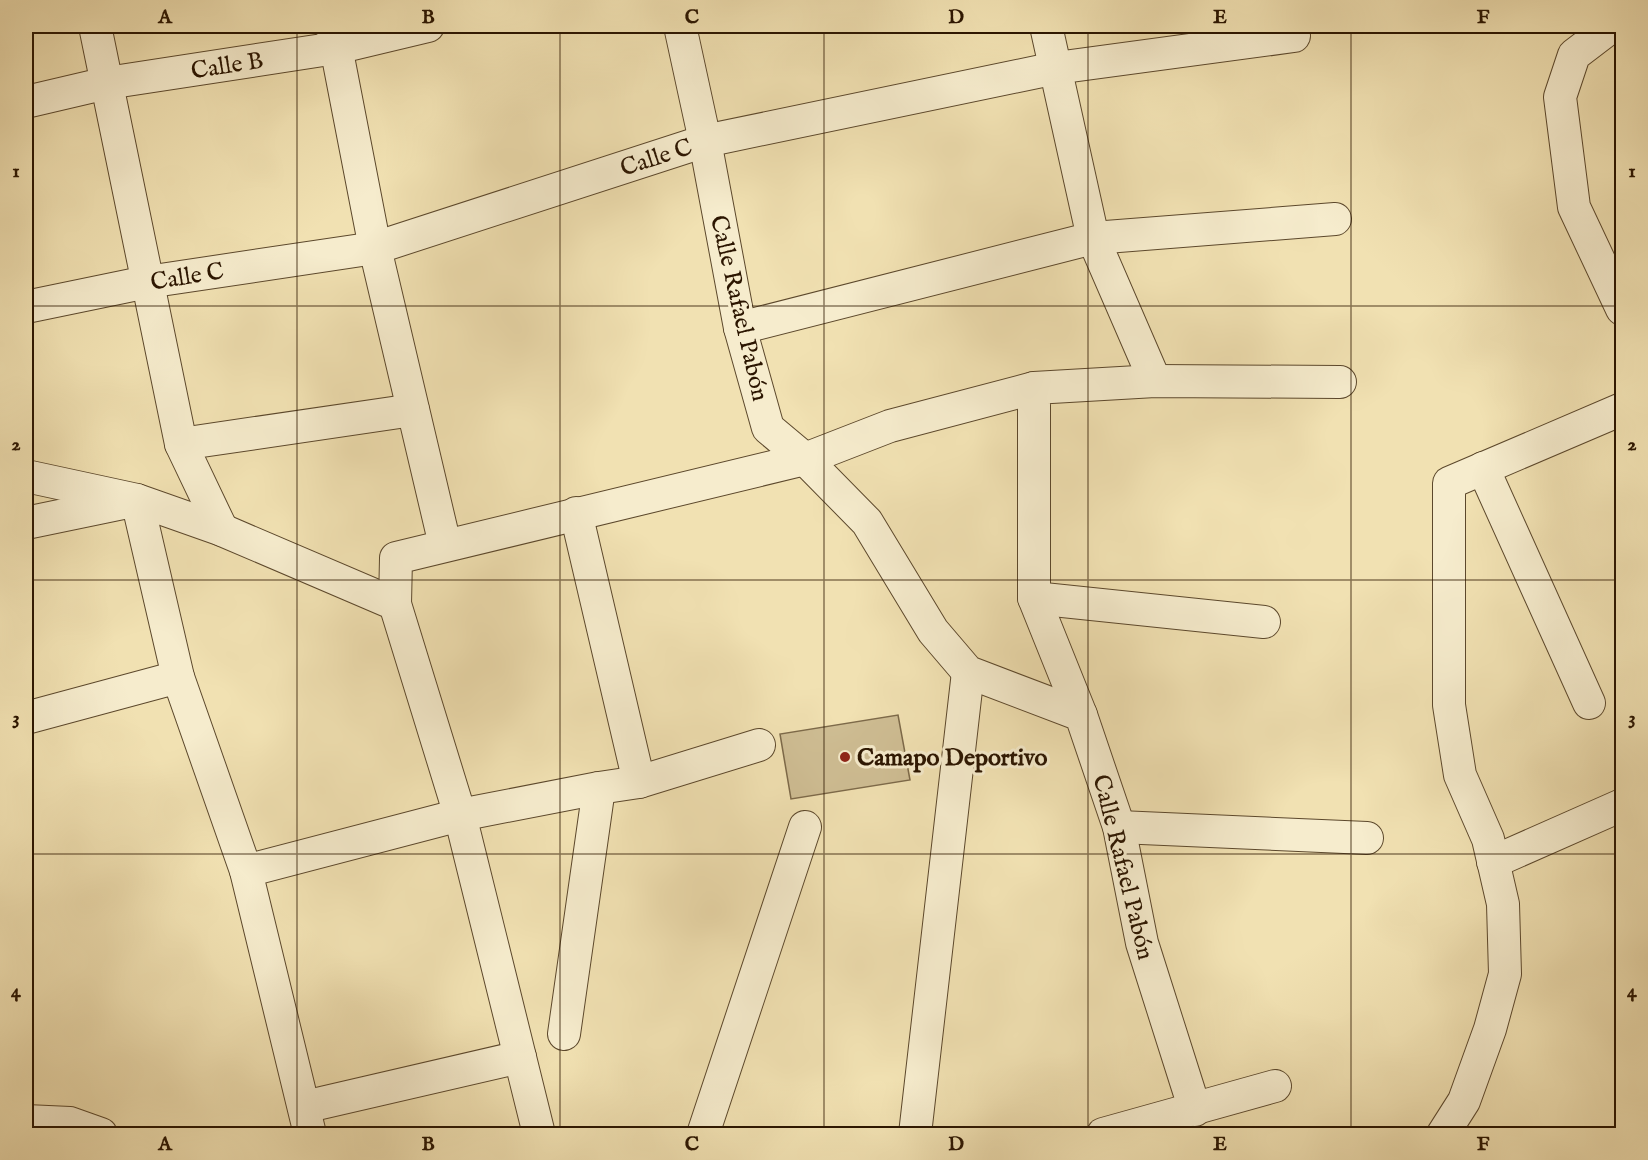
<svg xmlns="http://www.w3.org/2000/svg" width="1648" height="1160" font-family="'IM FELL English',serif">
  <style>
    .garden { fill: #cfbe94; stroke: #7d6a4a; stroke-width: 1.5 }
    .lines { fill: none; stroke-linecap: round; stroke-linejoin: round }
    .minor-casing { stroke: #5c482c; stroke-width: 34 }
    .minor { stroke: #f6eccd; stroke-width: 32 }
    .grid { fill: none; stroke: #2b1500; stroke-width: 1.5; stroke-opacity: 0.55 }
    .poi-dot { fill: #8f2418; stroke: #f6eccd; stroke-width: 2 }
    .labels { text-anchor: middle; stroke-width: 6; stroke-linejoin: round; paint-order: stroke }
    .street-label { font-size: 24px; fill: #2b1500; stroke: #f6eccd }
    .poi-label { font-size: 24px; font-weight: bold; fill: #2b1500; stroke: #f6eccd; text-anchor: start }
    .neatline { fill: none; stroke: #2b1500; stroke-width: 2 }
    .grid-label { font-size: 20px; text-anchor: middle; font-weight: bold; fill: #2b1500 }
  </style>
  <rect width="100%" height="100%" fill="#f1e1b2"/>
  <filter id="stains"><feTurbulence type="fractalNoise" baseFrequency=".00333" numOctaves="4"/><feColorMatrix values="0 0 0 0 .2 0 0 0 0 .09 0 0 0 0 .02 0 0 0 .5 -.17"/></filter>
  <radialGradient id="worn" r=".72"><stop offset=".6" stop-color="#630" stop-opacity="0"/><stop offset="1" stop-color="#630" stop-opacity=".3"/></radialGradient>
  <!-- garden -->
  <polygon class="garden" points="898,715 910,780 791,799 780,734"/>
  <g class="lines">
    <defs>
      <g id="minor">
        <polyline points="95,26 181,444 222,530"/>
        <polyline points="332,26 375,248 445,545"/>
        <polyline points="680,26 705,141 740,328 768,428 805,459 867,522 933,631 968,672 1081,715 1119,827 1142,943 1195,1110"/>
        <polyline points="1046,26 1093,238 1155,381"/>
        <polyline points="1612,26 1574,55 1560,97 1574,207 1622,309"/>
        <polyline points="26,102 107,83 336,48 428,26"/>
        <polyline points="26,307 147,282 375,248 705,141 1056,68 1294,36"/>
        <polyline points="740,328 1093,238 1335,219"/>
        <polyline points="181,444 413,410"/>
        <polyline points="1483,468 1589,703"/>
        <polyline points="26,476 137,500 222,530 395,604 460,815 539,1134"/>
        <polyline points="576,513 639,782"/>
        <polyline points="26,523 137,500 178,677"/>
        <polyline points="1034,598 1264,622"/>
        <polyline points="395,604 396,558 805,459 890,426 1034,388"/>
        <polyline points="1081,715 1034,598 1034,388 1155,381 1340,382"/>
        <polyline points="26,718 178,677 246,871 310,1134"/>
        <polyline points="1119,827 1367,838"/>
        <polyline points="1493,862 1622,805"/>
        <polyline points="246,871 460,815 599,788 639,782 759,745"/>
        <polyline points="564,1034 599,788"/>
        <polyline points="304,1107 520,1057"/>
        <polyline points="26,1121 70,1123 101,1134"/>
        <polyline points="703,1134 805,827"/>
        <polyline points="915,1134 968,672"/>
        <polyline points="1103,1134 1275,1086"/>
        <polyline points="1443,1134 1464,1101 1490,1029 1505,974 1503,904 1488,839 1460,775 1449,705 1449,483 1622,409"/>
      </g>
    </defs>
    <!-- minor casing -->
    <use href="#minor" class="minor-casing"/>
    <!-- minor -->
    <use href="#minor" class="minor"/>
  </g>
  <!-- grid -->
  <path class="grid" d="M297,26V1134M560,26V1134M824,26V1134M1088,26V1134M1351,26V1134M26,306H1622M26,580H1622M26,854H1622"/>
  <!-- markers -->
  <circle class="poi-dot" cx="845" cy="757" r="6"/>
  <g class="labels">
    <!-- street labels -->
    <g class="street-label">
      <text transform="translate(227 65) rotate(-9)" y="8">Calle B</text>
      <text transform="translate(656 157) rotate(-18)" y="8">Calle C</text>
      <text transform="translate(187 276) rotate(-9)" y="8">Calle C</text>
      <text transform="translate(740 308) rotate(77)" y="8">Calle Rafael Pabón</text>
      <text transform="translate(1124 867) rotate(76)" y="8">Calle Rafael Pabón</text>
    </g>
    <!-- poi labels -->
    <g class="poi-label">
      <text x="857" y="765">Camapo Deportivo</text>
    </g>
  </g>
  <!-- margin -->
  <rect width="1648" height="1160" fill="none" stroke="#f1e1b2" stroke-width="66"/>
  <rect x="33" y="33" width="1582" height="1094" class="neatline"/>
  <g class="grid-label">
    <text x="165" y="23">A</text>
    <text x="428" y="23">B</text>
    <text x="692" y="23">C</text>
    <text x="956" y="23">D</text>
    <text x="1220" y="23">E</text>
    <text x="1483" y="23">F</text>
    <text x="16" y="177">1</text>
    <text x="1632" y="177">1</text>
    <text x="16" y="450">2</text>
    <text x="1632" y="450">2</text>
    <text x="16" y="724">3</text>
    <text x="1632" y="724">3</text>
    <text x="16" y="997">4</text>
    <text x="1632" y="997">4</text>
    <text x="165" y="1150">A</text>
    <text x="428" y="1150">B</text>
    <text x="692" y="1150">C</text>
    <text x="956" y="1150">D</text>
    <text x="1220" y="1150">E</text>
    <text x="1483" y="1150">F</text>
  </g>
  <rect width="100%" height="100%" filter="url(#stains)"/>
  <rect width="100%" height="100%" fill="url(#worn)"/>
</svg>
